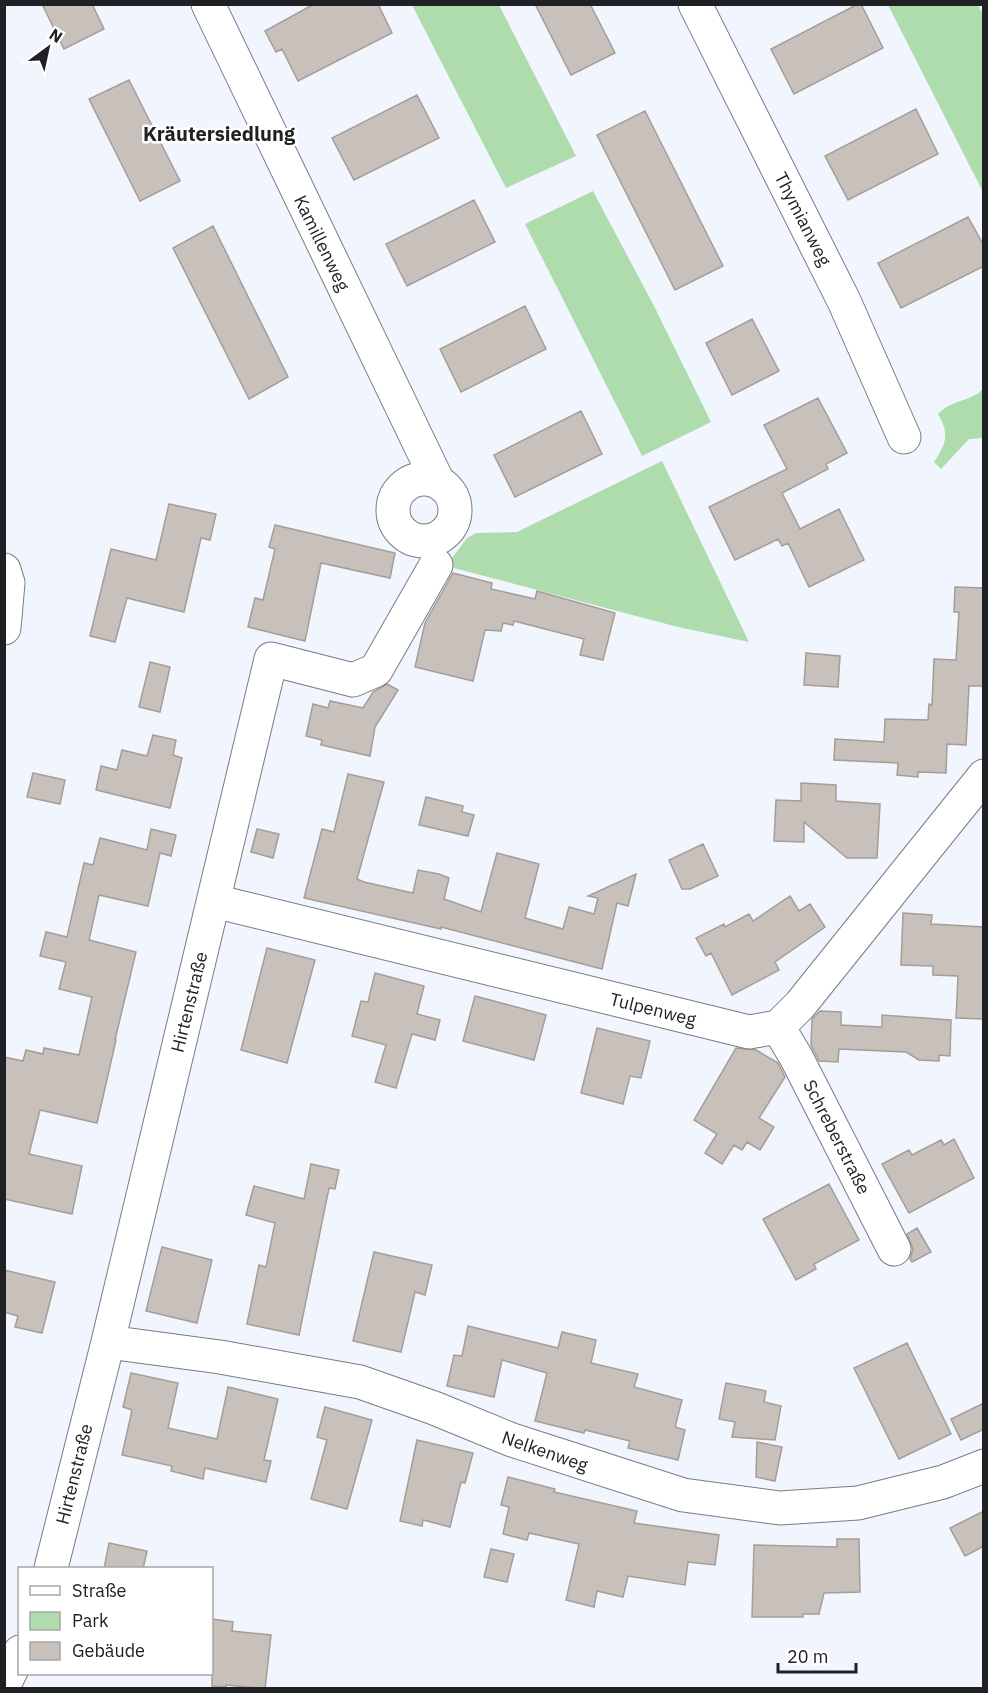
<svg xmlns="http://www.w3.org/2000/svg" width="988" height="1693" font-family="'IBM Plex Sans',sans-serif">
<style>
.green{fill:#aedcad}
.building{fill:#c8c0ba;stroke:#a59d97;stroke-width:1.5}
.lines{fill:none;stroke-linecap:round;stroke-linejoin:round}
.minor-casing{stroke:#797c84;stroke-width:35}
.minor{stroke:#fff;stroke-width:33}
.labels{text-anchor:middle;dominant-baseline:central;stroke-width:5;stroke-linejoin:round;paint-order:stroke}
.street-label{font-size:18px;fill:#202124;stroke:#fff}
.neighbourhood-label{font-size:20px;font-weight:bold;fill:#202124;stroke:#fff}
</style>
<rect width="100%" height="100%" fill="#f1f5fe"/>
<path class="green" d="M 412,5 L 499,5 L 576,156 L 506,188 Z
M 888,5 L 978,5 L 984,16 L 983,192 Z
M 593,191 L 655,308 L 711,422 L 642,456 L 525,224 Z
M 983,389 L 983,438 L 969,439 L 941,469 L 934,462 C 946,444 950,434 938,414 C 952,399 971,402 983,389 Z
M 662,461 L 749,642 L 678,627 L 446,566 L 467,538 L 476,533 L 517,532 Z"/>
<path class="building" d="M 42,4 L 92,4 L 104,29 L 64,49 Z
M 314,4 L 378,4 L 392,33 L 298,81 L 282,49 L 276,52 L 265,31 Z
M 535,4 L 590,4 L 615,53 L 571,75 Z
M 858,4 L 861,4 L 883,48 L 794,94 L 771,49 Z
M 129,80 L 180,181 L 140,201 L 89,99 Z
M 417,95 L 439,138 L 354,180 L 332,138 Z
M 916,109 L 938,154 L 848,200 L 825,156 Z
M 645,111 L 723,266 L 675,290 L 597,135 Z
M 474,200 L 495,242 L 407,286 L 386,244 Z
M 968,217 L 984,246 L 984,266 L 901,308 L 878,263 Z
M 213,226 L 288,377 L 249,399 L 173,248 Z
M 525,306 L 546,349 L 461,392 L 440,349 Z
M 752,319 L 779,371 L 732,395 L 706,343 Z
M 818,398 L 847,453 L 826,464 L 828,469 L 782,493 L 800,529 L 839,509 L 864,560 L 809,587 L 788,543 L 782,546 L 778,539 L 735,560 L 709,507 L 787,469 L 764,425 Z
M 581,411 L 602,454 L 515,497 L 494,455 Z
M 169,504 L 216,514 L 210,540 L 201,538 L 184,612 L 127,598 L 115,642 L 90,636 L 111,549 L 156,560 Z
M 275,525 L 395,553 L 390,578 L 321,563 L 305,641 L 248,627 L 255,598 L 263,600 L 275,549 L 269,547 Z
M 453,573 L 492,583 L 491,589 L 535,599 L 537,591 L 615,613 L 603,660 L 580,655 L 584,639 L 514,621 L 513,625 L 503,623 L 501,631 L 485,630 L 473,681 L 415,667 L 425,623 Z
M 955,587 L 984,588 L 984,686 L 969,686 L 966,745 L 947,744 L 946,773 L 918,772 L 918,777 L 897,775 L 898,763 L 834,760 L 835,739 L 884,742 L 885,719 L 928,720 L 929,704 L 932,705 L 934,659 L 956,660 L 959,612 L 954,612 Z
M 806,653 L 840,656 L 838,687 L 804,685 Z
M 150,662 L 170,667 L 160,712 L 139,707 Z
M 387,684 L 398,690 L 375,727 L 370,756 L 321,745 L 322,740 L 306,736 L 313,704 L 328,708 L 330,701 L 363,708 L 373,692 Z
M 153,735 L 176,740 L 173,755 L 182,758 L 170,808 L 96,790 L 101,766 L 117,770 L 122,750 L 147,756 Z
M 33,773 L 65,780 L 60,804 L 27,797 Z
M 348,774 L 384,782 L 357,879 L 364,882 L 413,893 L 418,870 L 439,874 L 449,878 L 444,899 L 481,912 L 497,853 L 539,864 L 525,918 L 563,929 L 569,907 L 594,914 L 598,898 L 588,896 L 636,874 L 628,906 L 617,903 L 602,969 L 441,927 L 441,929 L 304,898 L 322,829 L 334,832 Z
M 801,783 L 836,785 L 836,801 L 880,804 L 877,858 L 847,858 L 804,822 L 804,842 L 774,841 L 776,800 L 801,801 Z
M 426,797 L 463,806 L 462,812 L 474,815 L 468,836 L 419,825 Z
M 151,829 L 176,835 L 171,856 L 160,853 L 148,906 L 99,895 L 89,940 L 136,952 L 115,1040 L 116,1040 L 97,1123 L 40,1110 L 29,1154 L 82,1166 L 72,1214 L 4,1199 L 4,1057 L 23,1061 L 26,1050 L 43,1054 L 44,1048 L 79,1055 L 92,997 L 59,989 L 66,962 L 40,956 L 46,932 L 67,937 L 84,863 L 93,865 L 100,838 L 147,850 Z
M 257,829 L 279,834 L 273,858 L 251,852 Z
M 703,844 L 718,876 L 690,889 L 682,889 L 669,860 Z
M 790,896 L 799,911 L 810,904 L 825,927 L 775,962 L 779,970 L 732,995 L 711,953 L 706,956 L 696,938 L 724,924 L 725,927 L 749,914 L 753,921 Z
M 903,913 L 932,915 L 931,924 L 984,927 L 984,1019 L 956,1018 L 958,976 L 933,975 L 933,966 L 901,965 Z
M 267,948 L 315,960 L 287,1063 L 241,1050 Z
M 375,973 L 424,986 L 417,1014 L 440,1020 L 435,1040 L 412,1034 L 396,1088 L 375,1082 L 386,1045 L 352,1036 L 361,1001 L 368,1002 Z
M 475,996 L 546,1015 L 534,1060 L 463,1041 Z
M 820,1011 L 841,1012 L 841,1025 L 882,1027 L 882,1015 L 951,1020 L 950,1056 L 939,1055 L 939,1061 L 919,1060 L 906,1052 L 839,1049 L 838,1062 L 819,1061 L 811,1045 L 812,1019 Z
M 597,1028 L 650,1041 L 641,1078 L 630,1076 L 623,1104 L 581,1093 Z
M 736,1048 L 756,1050 L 778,1063 L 785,1077 L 759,1118 L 774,1127 L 760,1150 L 747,1142 L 742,1150 L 734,1145 L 722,1164 L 705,1153 L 717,1134 L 694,1120 Z
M 954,1139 L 974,1178 L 909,1213 L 882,1164 L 909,1150 L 912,1155 L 941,1140 L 944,1145 Z
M 311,1164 L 339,1170 L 335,1189 L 329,1188 L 299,1335 L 247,1324 L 259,1265 L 266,1267 L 275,1223 L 246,1215 L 254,1186 L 304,1199 Z
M 829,1184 L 859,1240 L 814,1264 L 816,1269 L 796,1280 L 763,1219 Z
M 917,1228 L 931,1252 L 912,1262 L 910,1259 L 913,1249 L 907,1234 Z
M 162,1247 L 212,1260 L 197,1323 L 146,1311 Z
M 374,1252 L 432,1265 L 425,1295 L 415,1292 L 401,1352 L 353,1341 Z
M 4,1270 L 55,1282 L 42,1333 L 15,1327 L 18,1316 L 4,1312 Z
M 468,1326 L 558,1348 L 562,1332 L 596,1340 L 591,1363 L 638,1374 L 634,1387 L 682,1400 L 675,1427 L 685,1430 L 678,1460 L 628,1448 L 630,1441 L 585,1430 L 584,1433 L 535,1421 L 547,1373 L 502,1360 L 494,1397 L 447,1386 L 454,1355 L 462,1356 Z
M 907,1343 L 951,1434 L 899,1459 L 854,1368 Z
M 131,1373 L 178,1383 L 168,1428 L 217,1439 L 228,1387 L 278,1399 L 264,1460 L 271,1461 L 266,1482 L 205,1468 L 203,1479 L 171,1471 L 172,1466 L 122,1455 L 132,1410 L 123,1407 Z
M 726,1383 L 766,1391 L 764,1402 L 781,1406 L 775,1440 L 732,1437 L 735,1422 L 719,1419 Z
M 984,1403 L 984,1429 L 961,1440 L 951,1419 Z
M 325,1407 L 372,1420 L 347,1509 L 311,1499 L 327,1440 L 317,1437 Z
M 417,1440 L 473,1453 L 465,1483 L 461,1482 L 450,1527 L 423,1520 L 422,1526 L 400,1521 Z
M 757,1442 L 782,1447 L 775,1481 L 756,1477 Z
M 508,1477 L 555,1489 L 554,1492 L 637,1511 L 634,1523 L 719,1535 L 715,1565 L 688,1562 L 685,1585 L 628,1576 L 623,1597 L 597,1591 L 594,1607 L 566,1600 L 579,1544 L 529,1533 L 527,1540 L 503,1534 L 509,1507 L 501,1505 Z
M 984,1511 L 984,1546 L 965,1556 L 950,1528 Z
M 837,1539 L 859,1539 L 860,1592 L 824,1593 L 819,1614 L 803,1614 L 803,1617 L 752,1617 L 754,1545 L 837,1547 Z
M 109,1543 L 147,1551 L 143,1569 L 104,1569 Z
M 491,1549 L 514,1554 L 507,1582 L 484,1577 Z
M 212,1619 L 233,1622 L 232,1631 L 271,1635 L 265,1689 L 226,1685 L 226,1687 L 212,1686 Z"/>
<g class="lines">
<g class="minor-casing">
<path id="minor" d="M 208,4 L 438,482
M 695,4 L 844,301 L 904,437
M393 510a31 31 0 1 1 62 0a31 31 0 1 1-62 0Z
M 4,570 L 8,583 L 4,628
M 214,901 L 749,1032 L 778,1027 L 800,1005 L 984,776
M 778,1027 L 796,1057 L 894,1249
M 108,1342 L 220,1357 L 360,1382 L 434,1408 L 512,1440 L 683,1495 L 780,1508 L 858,1503 L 943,1482 L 984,1466
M 51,1568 L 108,1342 L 271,659 L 353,680 L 376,670 L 436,565
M 4,1685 L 20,1652"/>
</g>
<use href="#minor" class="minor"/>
</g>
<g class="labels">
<g class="street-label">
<text transform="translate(803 219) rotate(63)">Thymianweg</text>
<text transform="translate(322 243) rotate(64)">Kamillenweg</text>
<text transform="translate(189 1002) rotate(-76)">Hirtenstraße</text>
<text transform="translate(653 1009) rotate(14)">Tulpenweg</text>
<text transform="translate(837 1137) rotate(63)">Schreberstraße</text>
<text transform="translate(545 1451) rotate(19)">Nelkenweg</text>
<text transform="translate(74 1474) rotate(-76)">Hirtenstraße</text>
</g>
<g class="neighbourhood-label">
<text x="219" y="133">Kräutersiedlung</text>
</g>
</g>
<rect width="988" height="1693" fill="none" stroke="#202124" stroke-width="12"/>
<rect x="18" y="1567" width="195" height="108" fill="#ffffff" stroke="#a6a6a7" stroke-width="1.5"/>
<rect x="30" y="1586" width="30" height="9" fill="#ffffff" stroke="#a6a6a7" stroke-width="1.5"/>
<text x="72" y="1597" font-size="18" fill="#202124">Straße</text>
<rect x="30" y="1612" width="30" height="18" fill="#aedcad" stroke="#a6a6a7" stroke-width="1.5"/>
<text x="72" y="1627" font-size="18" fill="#202124">Park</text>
<rect x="30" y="1642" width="30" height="18" fill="#c8c0ba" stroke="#a6a6a7" stroke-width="1.5"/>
<text x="72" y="1657" font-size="18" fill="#202124">Gebäude</text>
<g transform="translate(48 48) rotate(33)" stroke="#ffffff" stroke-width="4.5" paint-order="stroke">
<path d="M0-4.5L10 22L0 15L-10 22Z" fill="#202124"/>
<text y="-9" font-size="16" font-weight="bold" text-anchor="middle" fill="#202124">N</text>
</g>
<path d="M778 1663v9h78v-9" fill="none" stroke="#202124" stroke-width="3"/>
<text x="787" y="1663" font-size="18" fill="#202124" stroke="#ffffff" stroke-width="4.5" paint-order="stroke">20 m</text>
</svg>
